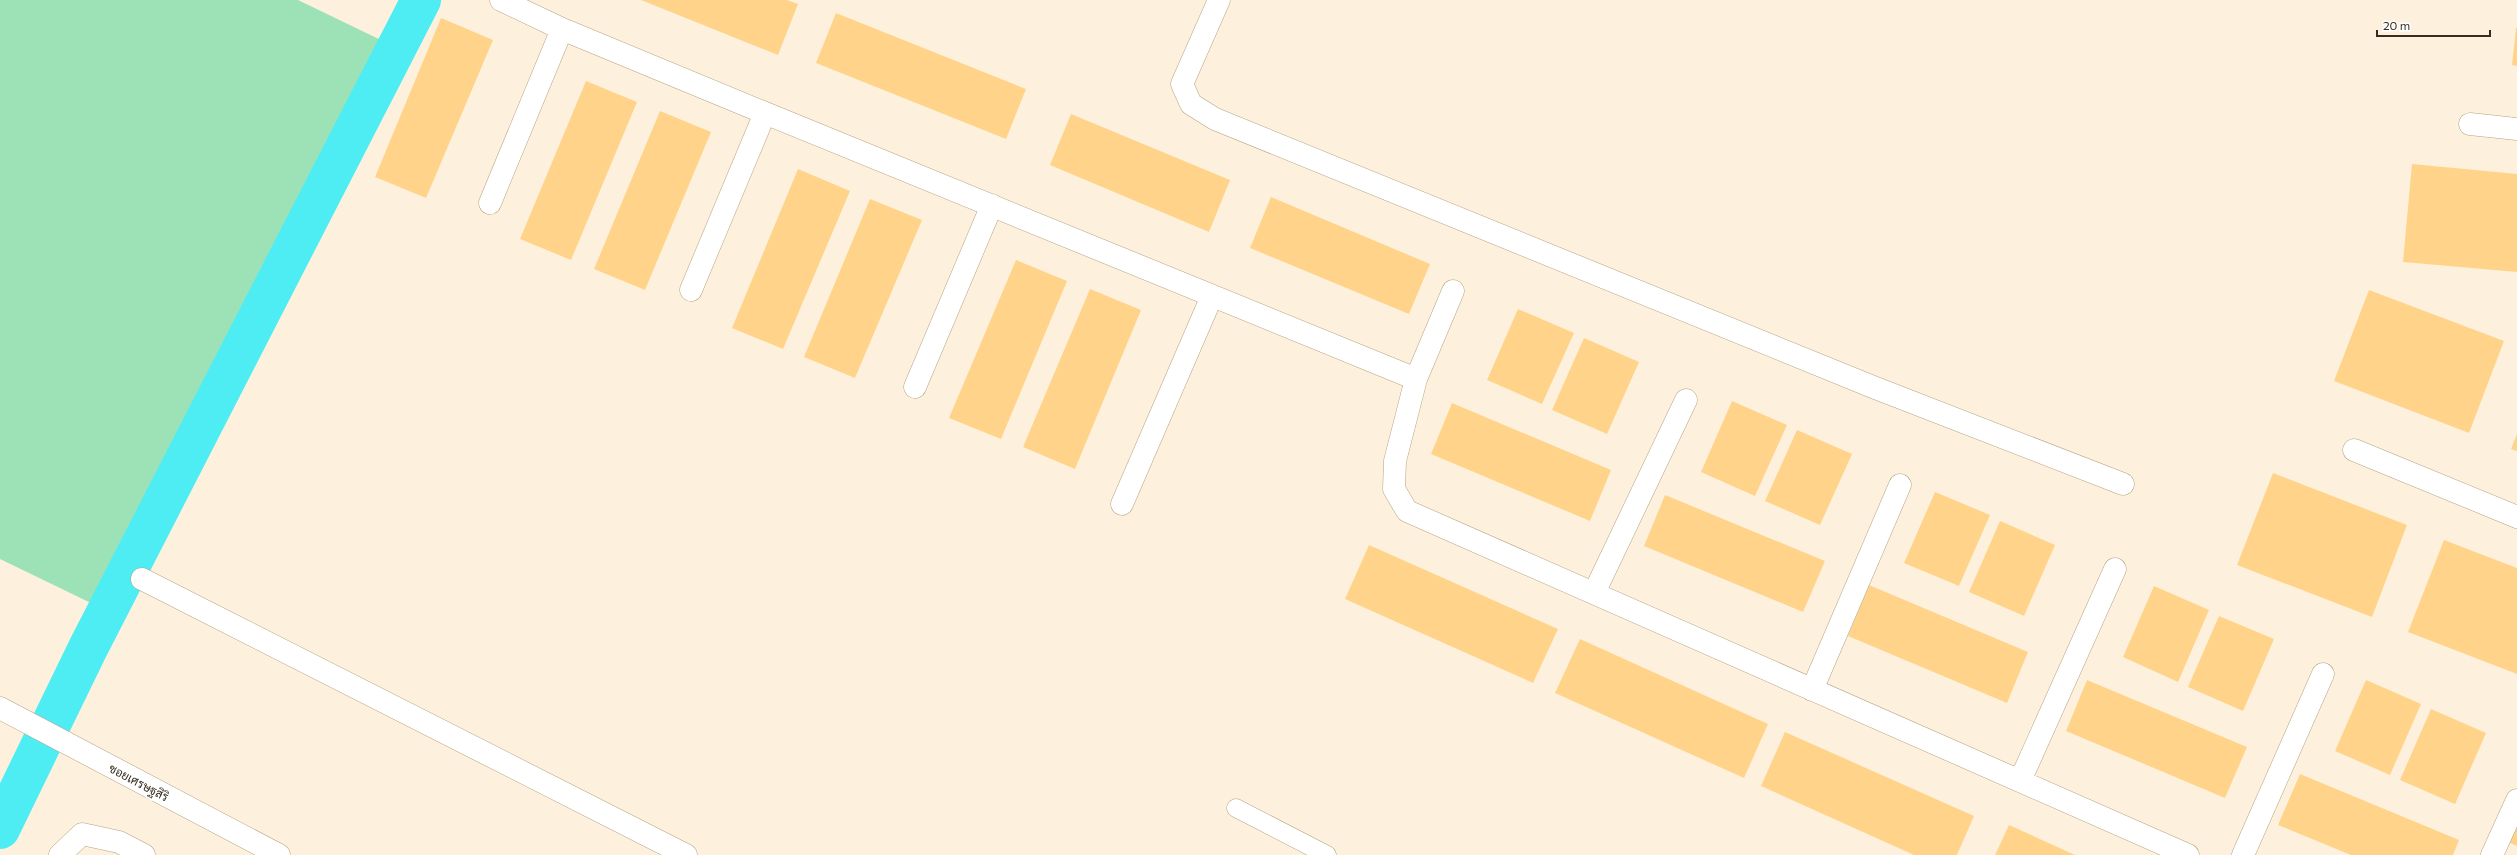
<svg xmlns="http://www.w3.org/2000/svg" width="2517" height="855" font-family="Commissioner,Sarabun,sans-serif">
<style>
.green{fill:#9de2b6}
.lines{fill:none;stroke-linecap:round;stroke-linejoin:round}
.canal{stroke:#4eedf4;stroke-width:40}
.building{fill:#ffd48a}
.service-casing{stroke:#b6a383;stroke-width:19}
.minor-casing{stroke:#b6a383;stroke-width:23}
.service{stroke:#fff;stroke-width:18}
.minor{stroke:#fff;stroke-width:22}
.labels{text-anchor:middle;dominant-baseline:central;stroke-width:4;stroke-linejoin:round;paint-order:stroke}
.street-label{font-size:12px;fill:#352d20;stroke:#fff}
</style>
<rect width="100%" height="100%" fill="#fdf1dd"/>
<path class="green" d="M 0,0 L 298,0 L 385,42 L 95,605 L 0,559 Z"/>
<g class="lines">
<path class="canal" d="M 0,829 L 88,648 L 421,0"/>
</g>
<path class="building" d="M 641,0 L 787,0 L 798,4 L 778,55 Z
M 836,13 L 1026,89 L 1006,139 L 816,63 Z
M 441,18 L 493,40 L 426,198 L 375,177 Z
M 2516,28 L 2517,28 L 2517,66 L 2512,65 Z
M 586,81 L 637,102 L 571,260 L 520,239 Z
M 660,111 L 711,132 L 645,290 L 594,269 Z
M 1071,114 L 1230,180 L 1209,232 L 1050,165 Z
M 2412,164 L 2517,174 L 2517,272 L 2403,262 Z
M 798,169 L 850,191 L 783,349 L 732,328 Z
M 1271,197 L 1430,264 L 1409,314 L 1250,248 Z
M 870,199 L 922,220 L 855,378 L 804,357 Z
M 1016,260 L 1067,281 L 1001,439 L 949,418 Z
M 1090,289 L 1141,310 L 1075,469 L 1023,447 Z
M 2369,290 L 2504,341 L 2469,433 L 2334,381 Z
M 1518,309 L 1574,333 L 1542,404 L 1487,380 Z
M 1584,338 L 1639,362 L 1607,434 L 1552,410 Z
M 1732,401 L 1787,425 L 1755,496 L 1701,472 Z
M 1452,403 L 1611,470 L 1590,521 L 1431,454 Z
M 1797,430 L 1852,454 L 1820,525 L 1765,501 Z
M 2517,434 L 2517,451 L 2511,449 Z
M 2273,473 L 2407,525 L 2372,617 L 2237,565 Z
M 1935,492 L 1990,515 L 1959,586 L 1904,563 Z
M 1665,495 L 1825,561 L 1803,612 L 1644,546 Z
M 2000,521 L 2055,545 L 2024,616 L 1969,592 Z
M 2444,540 L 2517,568 L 2517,674 L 2408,632 Z
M 1369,545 L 1558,629 L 1533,683 L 1345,599 Z
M 1869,585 L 2028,652 L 2007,703 L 1848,636 Z
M 2154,586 L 2209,610 L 2178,682 L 2123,657 Z
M 2219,616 L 2274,639 L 2243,711 L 2188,687 Z
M 1580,639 L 1768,724 L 1744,778 L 1555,693 Z
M 2087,680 L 2247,747 L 2225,798 L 2066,731 Z
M 2366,680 L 2421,704 L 2390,775 L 2335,751 Z
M 2431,709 L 2486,733 L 2455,804 L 2400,780 Z
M 1785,732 L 1974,816 L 1957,855 L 1914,855 L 1761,786 Z
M 2300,774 L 2459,840 L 2453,855 L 2351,855 L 2278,825 Z
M 2517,821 L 2517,846 L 2508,842 Z
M 2009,825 L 2075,855 L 1995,855 Z"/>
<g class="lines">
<g class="service-casing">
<path id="service" d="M 1236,808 L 1327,855"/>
</g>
<g class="minor-casing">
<path id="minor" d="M 501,0 L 562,29 L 765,113 L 1416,379
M 1219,0 L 1182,84 L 1191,104 L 1215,119 L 1873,387 L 2123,484
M 2470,124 L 2517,129
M 490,203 L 562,29
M 691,290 L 765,113
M 1453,291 L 1416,379 L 1395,461 L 1394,489 L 1407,511 L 2188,855
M 915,387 L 992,205
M 2354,450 L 2517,517
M 1122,504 L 1212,296
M 142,579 L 686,855
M 1594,593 L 1686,400
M 1812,690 L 1900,485
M 0,708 L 279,855
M 2020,781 L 2115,569
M 60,855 L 82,834 L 119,842 L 144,855
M 2243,855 L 2323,674
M 2492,855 L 2517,800"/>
</g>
<use href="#service" class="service"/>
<use href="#minor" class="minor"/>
</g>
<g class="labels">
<g class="street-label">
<text transform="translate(139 782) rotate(28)">ซอยเศรษฐสิริ</text>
</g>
</g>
<path d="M2377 30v6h113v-6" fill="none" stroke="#352d20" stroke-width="2"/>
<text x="2383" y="30" font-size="12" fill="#352d20" stroke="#ffffff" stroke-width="3" paint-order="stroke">20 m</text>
</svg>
